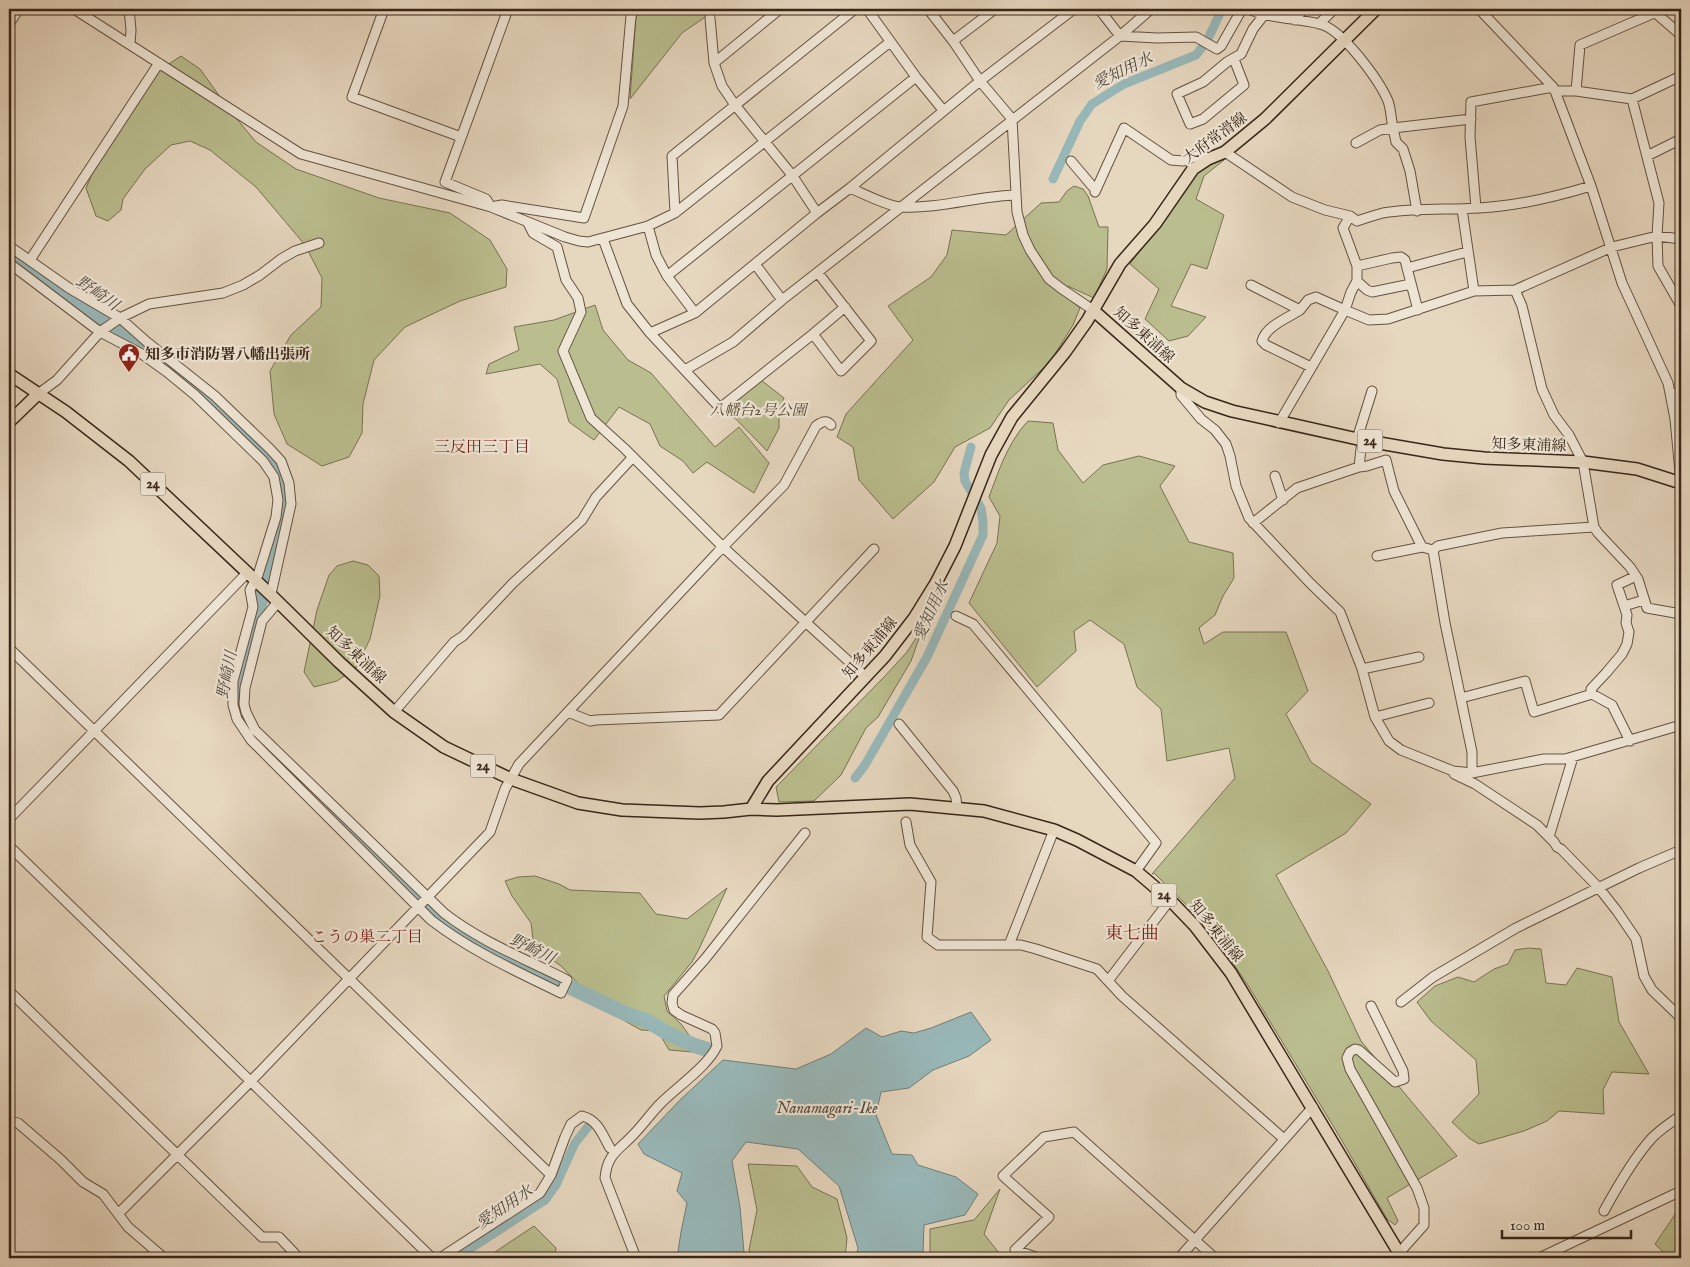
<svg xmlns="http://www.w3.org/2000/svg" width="1690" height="1267" font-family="'IM FELL English','Noto Serif JP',serif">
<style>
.green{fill:#babd8e;stroke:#797252}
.water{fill:#98b8b9;stroke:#727e78}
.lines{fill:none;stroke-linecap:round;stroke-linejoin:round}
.canal{stroke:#98b8b9;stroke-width:9}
.river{stroke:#98b8b9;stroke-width:15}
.minor-casing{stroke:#645241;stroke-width:11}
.major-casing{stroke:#382617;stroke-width:14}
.minor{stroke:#efe5d5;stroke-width:9}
.major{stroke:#e6d7bf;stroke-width:11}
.labels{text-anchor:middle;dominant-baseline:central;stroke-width:4.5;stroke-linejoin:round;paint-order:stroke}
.shield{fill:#efe5d5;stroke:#6f5f50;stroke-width:1}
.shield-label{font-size:14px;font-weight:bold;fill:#382617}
.street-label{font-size:15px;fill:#382617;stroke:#efe5d5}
.poi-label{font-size:15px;font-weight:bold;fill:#382617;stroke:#efe5d5;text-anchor:start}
.park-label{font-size:15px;font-style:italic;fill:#584c35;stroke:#efe5d5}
.water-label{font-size:16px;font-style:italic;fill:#504a40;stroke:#efe5d5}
.neighbourhood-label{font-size:16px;fill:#7a1f14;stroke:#efe5d5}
.quarter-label{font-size:18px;fill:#7a1f14;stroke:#efe5d5}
</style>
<rect width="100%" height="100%" fill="#e6d7bf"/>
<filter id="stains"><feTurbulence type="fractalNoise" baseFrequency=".004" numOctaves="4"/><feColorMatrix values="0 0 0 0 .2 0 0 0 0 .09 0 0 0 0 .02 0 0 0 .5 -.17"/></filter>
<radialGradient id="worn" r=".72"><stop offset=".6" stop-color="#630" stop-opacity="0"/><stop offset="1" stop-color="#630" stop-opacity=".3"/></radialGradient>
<path class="green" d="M 641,9 L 717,9 L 682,33 L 630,99 L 636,16 Z
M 181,56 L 200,69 L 231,112 L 256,142 L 296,169 L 379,198 L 450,213 L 490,240 L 507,269 L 506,287 L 460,301 L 405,327 L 374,360 L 363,404 L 362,433 L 349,457 L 322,466 L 287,444 L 274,414 L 270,371 L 291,335 L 321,307 L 322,278 L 305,245 L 256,187 L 210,150 L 190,141 L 171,145 L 145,169 L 123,199 L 121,210 L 108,221 L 96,216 L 86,188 L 102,151 L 157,72 Z
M 1224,156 L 1224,160 L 1204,176 L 1196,199 L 1224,215 L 1207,269 L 1191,264 L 1171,306 L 1206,317 L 1188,336 L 1169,341 L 1145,319 L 1159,289 L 1130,264 L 1159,226 L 1195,171 Z
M 1074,186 L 1083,189 L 1088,196 L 1099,227 L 1108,227 L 1107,269 L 1094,298 L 1068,286 L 1064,295 L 1080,308 L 1073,325 L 1050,362 L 1009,400 L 990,428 L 955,447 L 934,482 L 893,519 L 859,480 L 853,447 L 837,437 L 846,414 L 913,340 L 888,306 L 931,277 L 947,255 L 952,230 L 1006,235 L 1041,203 L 1059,202 L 1067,191 Z
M 595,305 L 603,330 L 628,360 L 651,373 L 715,447 L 739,427 L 769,463 L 754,493 L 707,462 L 693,473 L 683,461 L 660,446 L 650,424 L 619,407 L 594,440 L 569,422 L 557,379 L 540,364 L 486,374 L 489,364 L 519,350 L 514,327 L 554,320 Z
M 761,380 L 784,398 L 779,414 L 779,428 L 767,451 L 726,409 Z
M 1028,421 L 1053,423 L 1058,450 L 1083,483 L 1103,465 L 1139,456 L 1175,466 L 1160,486 L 1189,542 L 1233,553 L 1234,578 L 1223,596 L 1215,615 L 1199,628 L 1204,644 L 1223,632 L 1286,632 L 1308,691 L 1286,714 L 1311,762 L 1371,804 L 1346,833 L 1276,875 L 1328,971 L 1361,1041 L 1457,1156 L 1387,1198 L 1398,1221 L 1395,1225 L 1387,1219 L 1341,1139 L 1249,987 L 1208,926 L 1154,873 L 1152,874 L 1235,778 L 1229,748 L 1167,761 L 1161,709 L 1137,687 L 1124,644 L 1090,620 L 1074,631 L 1076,651 L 1037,687 L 969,603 L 997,543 L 1000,516 L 989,497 C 999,470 1008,442 1028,421 Z
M 353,561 L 368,565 L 379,576 L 380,596 L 370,639 L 356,668 L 337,681 L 314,687 L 304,672 L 317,610 L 329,575 L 337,566 Z
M 923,627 L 911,661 L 878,717 L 866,728 L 841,775 L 814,801 L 779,802 L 776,787 L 885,676 L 907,652 Z
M 535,876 L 559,884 L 570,890 L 640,893 L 656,914 L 687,919 L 727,888 L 699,949 L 692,962 L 664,996 L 667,1011 L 681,1024 L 689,1035 L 693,1052 L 669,1050 L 658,1031 L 641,1030 L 602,1008 L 561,966 L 534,947 L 531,923 L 512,896 L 505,881 L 518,877 Z
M 1528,948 L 1541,949 L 1546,983 L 1566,985 L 1577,968 L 1612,977 L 1619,1022 L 1649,1074 L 1612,1072 L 1603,1090 L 1604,1114 L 1559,1111 L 1547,1121 L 1524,1131 L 1479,1144 L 1469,1138 L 1452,1122 L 1479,1094 L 1476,1060 L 1431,1021 L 1417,1002 L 1435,986 L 1458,977 L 1474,982 L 1494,969 L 1508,964 L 1515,950 Z
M 748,1164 L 797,1166 L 812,1187 L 837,1199 L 847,1238 L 845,1258 L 754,1258 L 749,1250 L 757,1210 Z
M 1000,1189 L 984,1234 L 1003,1258 L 935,1258 L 930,1252 L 930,1229 L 974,1220 Z
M 1681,1209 L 1681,1258 L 1669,1258 L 1655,1244 L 1678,1210 Z
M 534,1226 L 556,1248 L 554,1258 L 486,1258 Z"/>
<path class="water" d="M 971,1012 L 991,1040 L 969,1056 L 933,1070 L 909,1088 L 881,1092 L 876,1115 L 892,1154 L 912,1155 L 918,1165 L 956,1177 L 978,1194 L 965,1215 L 924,1225 L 923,1253 L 927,1258 L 856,1258 L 858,1248 L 839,1186 L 798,1149 L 746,1142 L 732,1161 L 740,1207 L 744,1252 L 740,1258 L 677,1258 L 681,1232 L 687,1203 L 677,1191 L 682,1173 L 644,1154 L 638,1144 L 681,1099 L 723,1060 L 796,1069 L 831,1054 L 866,1028 L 882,1037 L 901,1031 L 914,1033 L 931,1028 Z"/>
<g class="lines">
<path class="canal" d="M 1053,179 L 1080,121 L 1092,104 L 1124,84 L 1196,55 L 1207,41 L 1222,9
M 855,778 L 865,765 L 927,657 L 983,535 L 983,522 L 981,508 L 965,481 L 964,473 L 971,447
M 456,1258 L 545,1200 L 556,1185 L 575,1143 L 591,1123"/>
<path class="river" d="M 9,253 L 182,376 L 210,400 L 270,458 C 281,474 286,492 284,512 C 272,558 259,604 248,650 C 244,666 237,686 238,703 C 239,717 245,726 254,737 L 439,917 L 467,937 L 509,958 L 624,1013 L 647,1021 L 671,1035 L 696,1046 L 706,1049"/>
<g class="minor-casing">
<path id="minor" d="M 74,9 L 301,154 L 491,207 L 565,237 L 579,241 L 588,242 L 648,226 L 675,213 L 890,42
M 129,9 L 131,30 L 130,44
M 384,9 L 352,97 L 461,137
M 780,9 L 714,63 L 722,86 L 735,105 L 792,175 L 817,213
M 867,9 L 916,77 L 943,110
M 928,9 L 953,41 L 980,81 L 1012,119 L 1017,212 L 1023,235 L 1030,250 L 1049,279 L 1062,289 L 1093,310
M 1099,9 L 1120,36 L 1157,38 L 1196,37 L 1217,49 L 1221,46 L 1242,9
M 1248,9 C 1271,19 1296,18 1320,24 C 1342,29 1379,80 1388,101 C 1391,109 1391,119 1393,128 L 1380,130 L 1356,143
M 1479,9 L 1553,87 L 1555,91 L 1591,186 L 1622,283 L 1668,383 L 1675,419 L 1681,483
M 1651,9 L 1681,35
M 710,18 L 714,63
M 1295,20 L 1303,9
M 9,24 L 19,9
M 1319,24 L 1334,9
M 953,41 L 995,9
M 1234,59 L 1244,85 L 1203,119 L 1190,124 L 1177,94 L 1203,82 L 1227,62 L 1241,54 L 1253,29 L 1264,15
M 1555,91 L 1576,91 L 1632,99 L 1681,76
M 1576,91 L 1580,45 L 1654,13
M 1632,99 L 1659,203 L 1657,236 L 1658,266 L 1681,306
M 1225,152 L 1292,197 L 1325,210 L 1350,216 L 1357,221 C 1366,218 1375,215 1383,213 C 1414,208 1447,210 1479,208 C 1516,206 1555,197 1591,186
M 1647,156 L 1681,139
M 1071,161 L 1093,187 L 1096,189
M 850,188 C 862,193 889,207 901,207 C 939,209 978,196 1016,195
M 1095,192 L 1124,128 L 1171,160 L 1183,161 L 1202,154 L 1208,159
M 491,207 L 502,205 L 584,218 L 623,106 L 631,16 L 635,9
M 491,207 L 486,199 L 445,182 L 508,9
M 1476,208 L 1470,137 L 1471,102 L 1553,87
M 1462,209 L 1474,291
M 1417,211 L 1410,171 L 1403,149 L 1396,142 L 1393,128 L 1471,119
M 675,213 L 672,156 L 855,9
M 1350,216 L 1343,228 L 1357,266 L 1392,258 L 1401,257 L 1405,260 L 1407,268 L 1467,252
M 528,223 L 533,233 L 557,247 L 566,280 L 578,298 L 581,312 L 563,351 L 591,418 L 625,449 L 724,548 L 866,677
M 648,226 L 656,255 L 667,276
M 603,239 L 627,304 L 650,333 L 720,408 L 813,334 L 841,371 L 871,341 L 818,273
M 9,246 L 69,288 L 120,318 L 147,342 L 215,396 L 270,449 L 281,461 L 289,483 L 291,504 L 271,594
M 30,260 L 159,63
M 9,263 L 100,332 L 142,354 L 167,372 L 195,395 L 263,461 L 274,477 L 278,500 L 276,517 L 258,575 L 250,590 L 253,607 L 233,681 L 233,705 L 237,719 L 251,740 L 431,920 C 471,951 516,971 561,993 L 567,980 C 526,959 481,942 444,913 L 255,730 L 246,712 L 244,704 L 245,688 L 262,621 L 278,602
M 755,264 L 782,300
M 1407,268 L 1418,310
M 1357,281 L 1367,290 L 1372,292 L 1411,284
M 1251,285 L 1300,310 C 1288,318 1266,326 1262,341 L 1266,345 L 1311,367
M 1515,290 L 1522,306 L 1542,389 L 1554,415 L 1569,435 L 1583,462 L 1594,527 L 1598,533 L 1630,567 L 1638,579 L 1647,608 L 1681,614
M 1300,310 L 1308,300 L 1316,297 L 1345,310 L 1351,292 L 1357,281 L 1357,266
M 695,313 L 667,276 L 916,77
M 650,333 L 695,313 L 817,213 L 850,188 L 980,81 L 1074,9
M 813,334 L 845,307
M 685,370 L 733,342 L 782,300 L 1120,36 L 1151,9
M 1181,388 L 1181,395 L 1201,419 L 1215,430 L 1226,444 L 1230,456 L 1236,486 L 1249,518 L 1310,583 L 1340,612 L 1362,669 L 1375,717 L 1389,741 L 1401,750 L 1453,771 L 1472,773 L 1544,759 L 1565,759 L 1681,725
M 38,394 L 57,380 L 100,332 L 120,318 L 149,304 L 223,293 L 243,285 L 260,275 L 281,259 L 295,251 L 319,243
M 1671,395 L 1681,391
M 1279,423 L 1345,310 L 1369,320 L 1388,319 L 1474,291 L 1515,290 L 1612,247 L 1657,236 L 1681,239
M 1357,439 L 1372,391
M 1359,467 L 1362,440
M 1275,476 L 1283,500
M 1253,523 L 1297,488 L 1359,467 L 1367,466 L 1386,460 L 1394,491 L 1422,547 L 1433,550
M 1433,550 L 1445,623 L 1472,752 L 1472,773
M 1433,550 L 1438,546 L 1502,533 L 1594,527
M 1377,556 L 1422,547
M 1624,606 L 1644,600
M 956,616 L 973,624 L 1156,843 L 1136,871
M 9,648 L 551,1175
M 1362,669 L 1419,657
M 1461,698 L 1525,681 L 1534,712 L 1592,694
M 394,712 L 454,642 L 463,636 L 513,583 L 582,520 L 596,497 L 632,458
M 568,712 L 590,721 L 596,720 L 719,715 L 874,549
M 1375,717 L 1429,703
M 899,724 L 953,791 L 956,798 L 957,808
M 1630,741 L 1612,705 L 1592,694 L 1591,689 L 1606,673 L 1622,654 L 1627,644 L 1629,632 L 1626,623 L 1627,615 L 1617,585 L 1636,576
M 1454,774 L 1475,784 L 1537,825 L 1554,842 L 1557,847 L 1561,849 L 1599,888 L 1617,911 L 1636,939 L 1644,976 L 1652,990 L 1681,1018
M 9,819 L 247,573
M 906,822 L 910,845 L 931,882 L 927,937 L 938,945 L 1021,945 L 1036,949 L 1097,969 L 1122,996 L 1284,1139
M 1549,837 L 1573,757
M 9,846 L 432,1258
M 1009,945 L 1054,830
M 1108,981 L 1170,900
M 9,991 L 262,1237 L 279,1237 L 299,1258
M 1401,1002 L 1433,977 L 1516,928 L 1639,868 L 1681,850
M 1371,1006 L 1403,1071 L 1404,1079 L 1395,1082 L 1359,1050 L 1355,1049 L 1350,1052 L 1347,1058 L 1350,1069 L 1417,1188 L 1424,1208 L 1424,1225 L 1399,1253
M 9,1121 L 18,1123 L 61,1160 L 83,1182 L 103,1194 L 128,1227 L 164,1258
M 1604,1211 C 1616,1189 1634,1158 1651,1139 C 1660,1129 1671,1123 1681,1115
M 119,1213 L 251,1081 L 490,832 L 505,789 L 519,764 L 717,553 L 784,485 L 816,426 C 821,422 826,419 831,425
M 440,1258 L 540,1193 L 551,1175 L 565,1137 L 571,1124 L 582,1116 C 598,1120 602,1134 610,1148
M 636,1258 L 605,1178 C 607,1154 619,1150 633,1135 C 643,1125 651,1113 661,1103 C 677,1087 708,1066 717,1046 L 715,1033 L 712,1029 L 681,1015 L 674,1010 L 672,1003 L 673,995 L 705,959 L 805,833
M 1039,1258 L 1015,1250 L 1049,1217 L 1003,1176 L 1044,1137 L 1074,1132 L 1215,1258
M 1179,1258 L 1313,1107
M 1539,1258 L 1681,1191"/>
</g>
<g class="major-casing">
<path id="major" d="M 1093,310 L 1181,388 L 1205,402 L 1232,411 L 1362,440 L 1443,454 L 1484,458 L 1583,462 L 1637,469 L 1681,483
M 9,374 L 66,412 L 129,461 L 270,594 L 339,662 L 394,712 L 444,747 L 511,779 L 578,803 L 622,810 L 700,813 L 724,812 L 751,809 L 777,810 L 910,804 L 984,811 L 1054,830 L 1077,840 L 1136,871 L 1170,900 L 1195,926 L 1231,973 L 1402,1258
M 9,422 L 38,394
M 751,809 L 768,781 L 885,656 L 915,617 L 936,583 L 955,546 L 991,455 L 1012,417 L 1065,352 L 1087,321 L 1120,264 L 1155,224 L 1193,169 L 1208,159 L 1225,152 L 1265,119 L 1376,9"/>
</g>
<use href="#minor" class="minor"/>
<use href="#major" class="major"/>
</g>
<defs>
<g id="civic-pin" transform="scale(1.125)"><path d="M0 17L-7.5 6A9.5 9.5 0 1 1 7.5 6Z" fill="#8f2418" stroke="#efe5d5"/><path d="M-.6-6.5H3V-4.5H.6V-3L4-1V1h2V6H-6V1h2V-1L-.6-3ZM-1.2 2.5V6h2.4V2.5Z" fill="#fff"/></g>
</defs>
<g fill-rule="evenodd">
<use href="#civic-pin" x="129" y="354"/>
</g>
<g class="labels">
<g class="shield">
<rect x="1357.5" y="429.5" width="25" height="23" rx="4"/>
<rect x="140.5" y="472.5" width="25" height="23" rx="4"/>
<rect x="470.5" y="754.5" width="25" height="23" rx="4"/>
<rect x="1151.5" y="883.5" width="25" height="23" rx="4"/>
</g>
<g class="shield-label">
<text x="1370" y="441">24</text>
<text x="153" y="484">24</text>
<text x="483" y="766">24</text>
<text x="1164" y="895">24</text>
</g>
<g class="street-label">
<text transform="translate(1215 138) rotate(-36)">大府常滑線</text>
<text transform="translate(1144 335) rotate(42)">知多東浦線</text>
<text transform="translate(1529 445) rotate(2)">知多東浦線</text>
<text transform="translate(870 648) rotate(-50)">知多東浦線</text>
<text transform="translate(356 655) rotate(43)">知多東浦線</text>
<text transform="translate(1216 931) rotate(51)">知多東浦線</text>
</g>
<g class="poi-label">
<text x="145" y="354">知多市消防署八幡出張所</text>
</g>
<g class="park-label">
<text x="758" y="410">八幡台2号公園</text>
</g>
<g class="water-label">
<text transform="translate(1123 72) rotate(-26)">愛知用水</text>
<text transform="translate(97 294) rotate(35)">野崎川</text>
<text transform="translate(932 611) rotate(-66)">愛知用水</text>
<text transform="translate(228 675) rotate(-79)">野崎川</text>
<text transform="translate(532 950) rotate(26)">野崎川</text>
<text x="827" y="1109">Nanamagari-Ike</text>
<text transform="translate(505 1208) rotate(-34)">愛知用水</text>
</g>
<g class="neighbourhood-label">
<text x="482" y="448">三反田三丁目</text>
<text x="367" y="938">こうの巣二丁目</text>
</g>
<g class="quarter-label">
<text x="1132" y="934">東七曲</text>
</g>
</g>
<rect width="1690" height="1267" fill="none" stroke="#e6d7bf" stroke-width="30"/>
<rect x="10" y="10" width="1670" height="1247" fill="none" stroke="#382617" stroke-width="2.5"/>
<rect x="15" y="15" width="1660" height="1237" fill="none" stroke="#382617"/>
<path d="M1502 1230v8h129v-8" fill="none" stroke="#382617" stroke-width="2.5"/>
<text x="1510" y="1230" font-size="15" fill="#382617" stroke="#efe5d5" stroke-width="4" paint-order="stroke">100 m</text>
<rect width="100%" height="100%" filter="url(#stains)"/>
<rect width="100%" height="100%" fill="url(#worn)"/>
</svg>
